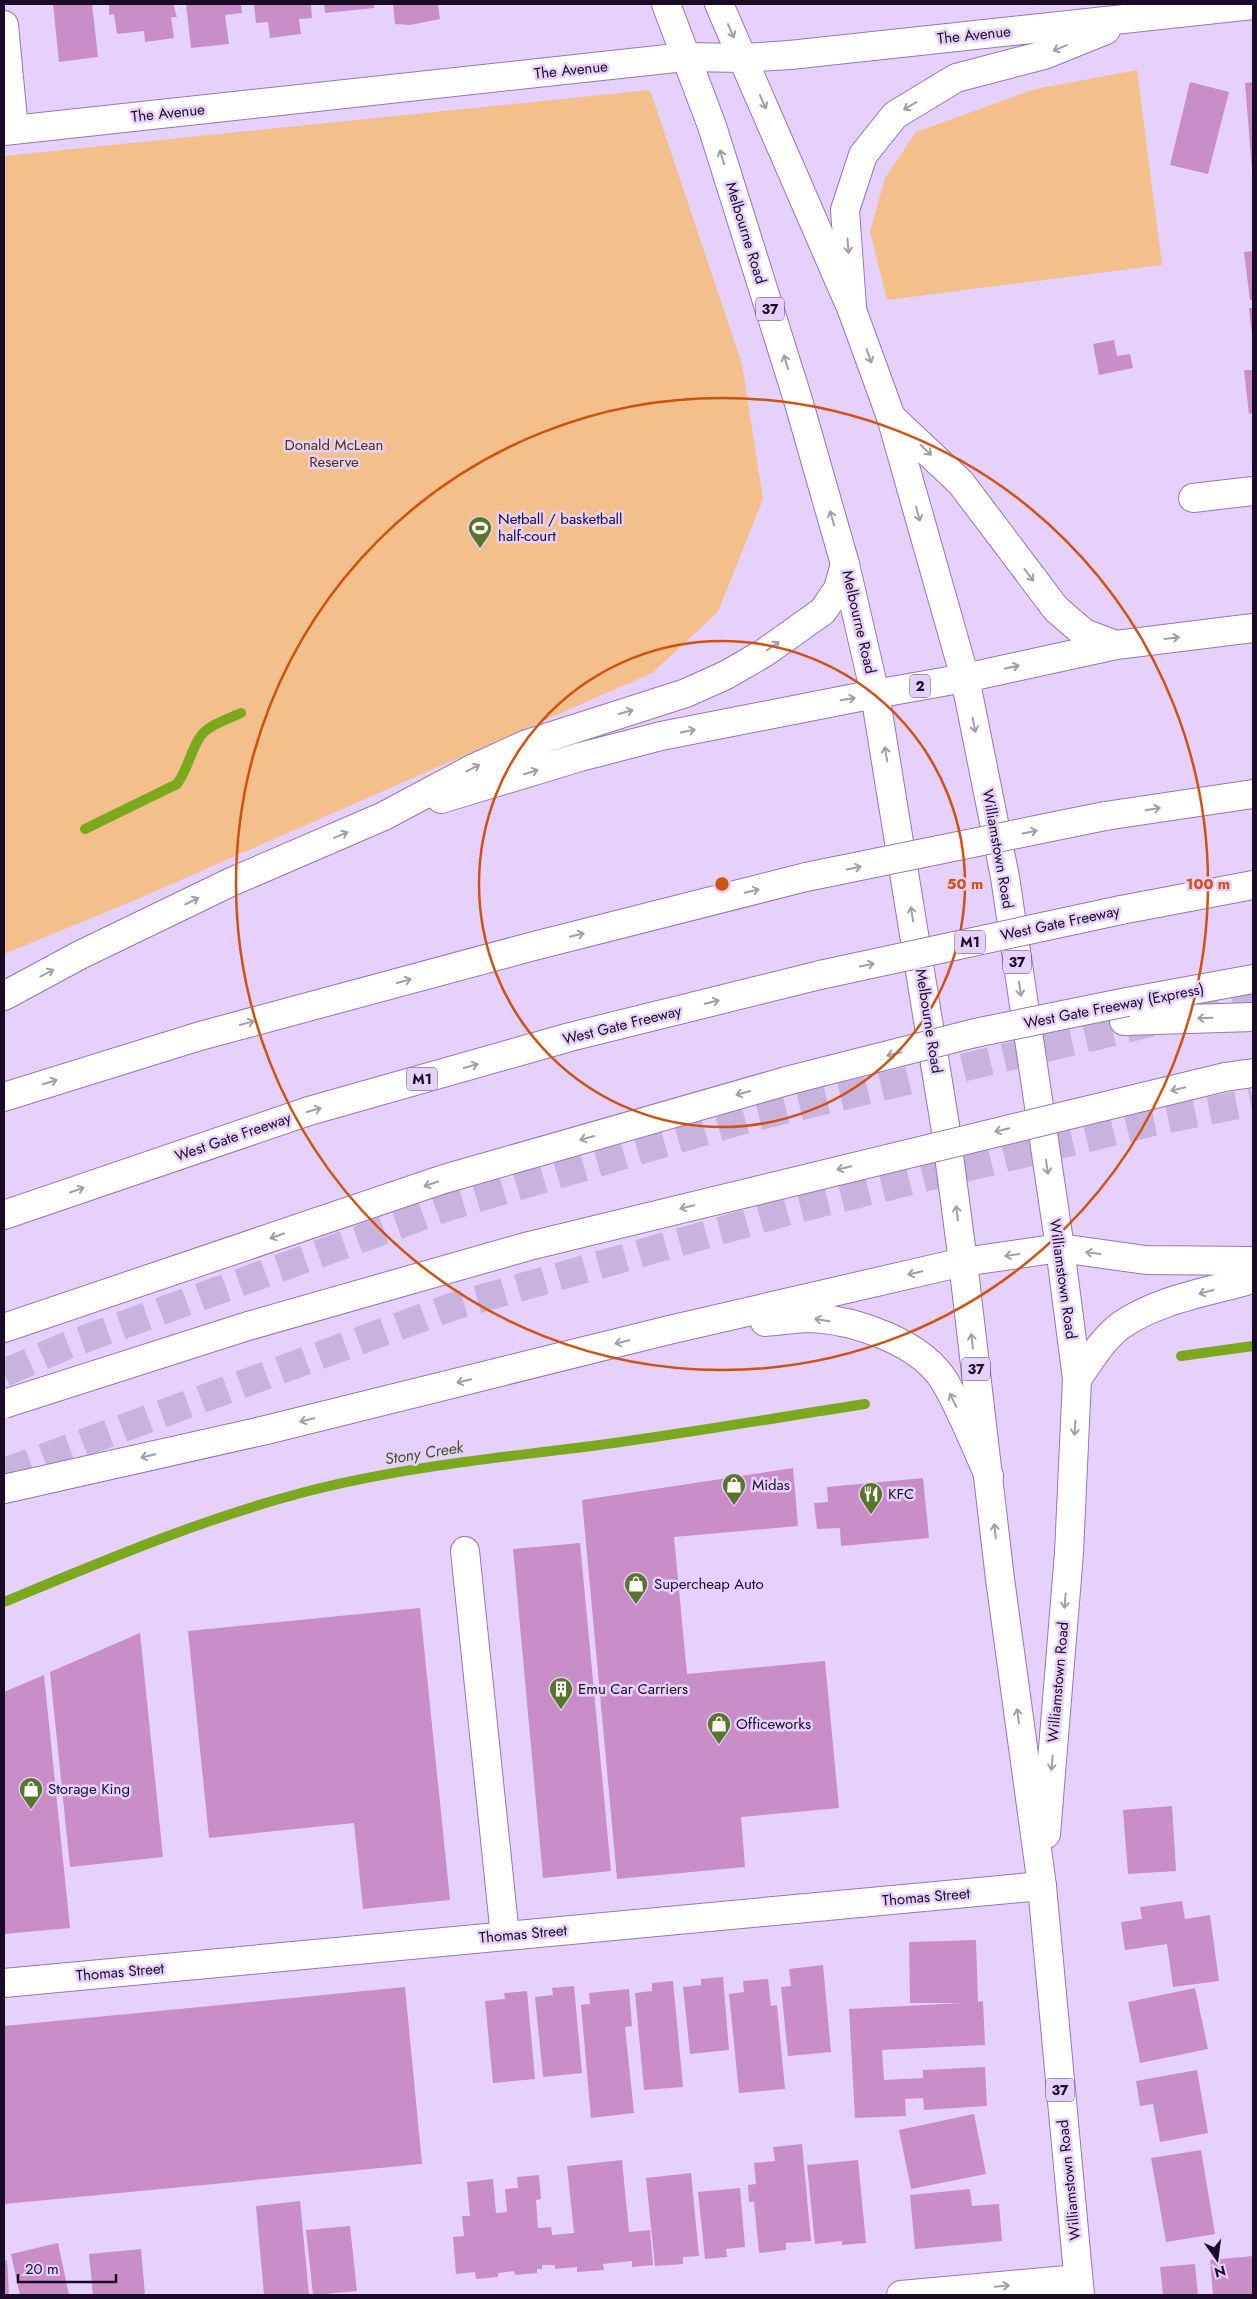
<svg xmlns="http://www.w3.org/2000/svg" width="1257" height="2299" font-family="Jost,sans-serif">
<style>
.green{fill:#f3bf8a}
.lines{fill:none;stroke-linecap:round;stroke-linejoin:round}
.stream{stroke:#7ca81d;stroke-width:10}
.building{fill:#c98ec8}
.highway-tunnel{stroke:#c7b3dd;stroke-width:28;stroke-dasharray:28 14;stroke-linecap:butt}
.minor-casing{stroke:#9775b8;stroke-width:30}
.major-casing{stroke:#9775b8;stroke-width:30}
.highway-casing{stroke:#9775b8;stroke-width:30}
.minor{stroke:#fff;stroke-width:28}
.major{stroke:#fff;stroke-width:28}
.highway{stroke:#fff;stroke-width:28}
.highway-bridge-casing{stroke:#9775b8;stroke-width:30;stroke-linecap:butt}
.highway-bridge{stroke:#fff;stroke-width:28}
.oneway{stroke:#a39da8}
.ring{fill:none;stroke:#d3510e;stroke-width:2.5}
.labels{text-anchor:middle;dominant-baseline:central;stroke-width:5;stroke-linejoin:round;paint-order:stroke}
.shield{fill:#e6d1fd;stroke:#564666;stroke-width:1}
.shield-label{font-size:14px;font-weight:bold;fill:#190b25}
.street-label{font-size:15px;fill:#190b25;stroke:#e6d1fd}
.park-label{font-size:15px;fill:#563201;stroke:#e6d1fd}
.poi-label{font-size:15px;fill:#190b25;stroke:#e6d1fd;text-anchor:start}
.water-label{font-size:16px;font-style:italic;fill:#435624;stroke:#e6d1fd}
.centre{fill:#d3510e;stroke:#e6d1fd;stroke-width:2.5}
.ring-label{font-size:15px;text-anchor:middle;font-weight:bold;fill:#d3510e;stroke:#e6d1fd;stroke-width:5;stroke-linejoin:round;paint-order:stroke}
</style>
<rect width="100%" height="100%" fill="#e6d1fd"/>
<path class="green" d="M 1137,70 L 1162,265 L 887,300 L 870,232 L 885,178 L 916,132 L 1035,89 Z
M 650,90 L 742,364 L 763,499 L 718,612 L 652,673 L 133,901 L 4,954 L 4,156 Z"/>
<g class="lines">
<path class="stream" d="M 85,829 L 177,784 C 188,769 190,752 200,737 C 208,725 228,719 241,713
M 1181,1356 L 1253,1346
M 4,1602 C 101,1562 199,1520 301,1493 C 396,1468 494,1458 592,1446 C 683,1434 774,1418 865,1404"/>
</g>
<path class="building" d="M 53,4 L 92,4 L 98,57 L 59,62 Z
M 109,4 L 173,4 L 177,17 L 171,17 L 174,38 L 145,42 L 144,31 L 117,34 L 114,14 L 109,15 Z
M 186,4 L 241,4 L 242,13 L 225,15 L 229,44 L 191,48 Z
M 254,4 L 311,4 L 312,18 L 299,19 L 301,34 L 270,38 L 268,22 L 256,23 Z
M 324,4 L 374,4 L 374,8 L 325,13 Z
M 393,4 L 438,4 L 440,19 L 410,25 L 395,24 Z
M 1190,82 L 1229,92 L 1208,174 L 1170,165 Z
M 1253,82 L 1253,170 L 1252,170 L 1245,83 Z
M 1253,251 L 1253,300 L 1250,300 L 1244,252 Z
M 1249,308 L 1253,308 L 1253,335 L 1252,335 Z
M 1114,340 L 1117,356 L 1130,354 L 1133,368 L 1099,375 L 1093,344 Z
M 1244,370 L 1253,370 L 1253,413 L 1249,414 Z
M 793,1468 L 798,1526 L 674,1537 L 687,1674 L 825,1661 L 839,1808 L 741,1817 L 745,1867 L 617,1879 L 582,1500 Z
M 923,1478 L 929,1538 L 841,1546 L 840,1528 L 817,1529 L 814,1503 L 828,1502 L 827,1487 Z
M 580,1543 L 611,1871 L 543,1878 L 513,1549 Z
M 420,1608 L 450,1900 L 363,1909 L 354,1823 L 209,1838 L 188,1631 Z
M 140,1633 L 163,1857 L 70,1867 L 50,1672 Z
M 44,1675 L 70,1928 L 4,1934 L 4,1692 Z
M 1172,1806 L 1176,1871 L 1128,1874 L 1123,1810 Z
M 1182,1901 L 1185,1919 L 1210,1915 L 1219,1981 L 1173,1987 L 1167,1944 L 1125,1950 L 1121,1922 L 1142,1919 L 1140,1907 Z
M 976,1940 L 978,2002 L 983,2001 L 985,2045 L 882,2050 L 884,2080 L 923,2078 L 923,2070 L 985,2067 L 987,2106 L 924,2110 L 923,2098 L 905,2099 L 906,2116 L 855,2118 L 849,2009 L 962,2003 L 910,2003 L 909,1942 Z
M 823,1965 L 831,2052 L 788,2056 L 781,1987 L 791,1986 L 789,1969 Z
M 723,1977 L 729,2050 L 690,2054 L 683,1987 L 701,1985 L 701,1979 Z
M 768,1979 L 771,2006 L 777,2005 L 785,2089 L 739,2093 L 729,1994 L 744,1992 L 743,1981 Z
M 673,1981 L 683,2087 L 644,2090 L 635,1993 L 652,1991 L 652,1983 Z
M 574,1986 L 582,2073 L 543,2077 L 535,1997 L 553,1995 L 552,1988 Z
M 405,1987 L 422,2164 L 4,2204 L 4,2026 Z
M 1195,1988 L 1208,2049 L 1140,2063 L 1128,2002 Z
M 629,1989 L 632,2026 L 625,2027 L 634,2113 L 591,2118 L 581,2005 L 590,2004 L 589,1993 Z
M 527,1991 L 535,2079 L 493,2083 L 485,2001 L 505,1999 L 504,1993 Z
M 1197,2070 L 1208,2133 L 1160,2142 L 1153,2104 L 1140,2106 L 1136,2081 Z
M 974,2114 L 986,2174 L 911,2189 L 899,2130 Z
M 802,2144 L 811,2241 L 786,2243 L 786,2250 L 759,2253 L 754,2202 L 749,2202 L 748,2185 L 756,2184 L 754,2163 L 775,2161 L 773,2147 Z
M 1201,2150 L 1215,2234 L 1166,2242 L 1151,2158 Z
M 622,2160 L 629,2232 L 650,2230 L 653,2265 L 632,2267 L 632,2261 L 603,2264 L 604,2270 L 577,2272 L 577,2267 L 555,2269 L 555,2265 L 542,2265 L 542,2269 L 537,2269 L 537,2273 L 515,2275 L 514,2271 L 498,2273 L 498,2277 L 476,2279 L 475,2272 L 456,2274 L 453,2237 L 464,2236 L 462,2216 L 470,2216 L 467,2182 L 493,2179 L 496,2213 L 507,2212 L 505,2189 L 518,2188 L 517,2177 L 539,2175 L 541,2199 L 536,2200 L 538,2228 L 551,2227 L 552,2235 L 574,2233 L 567,2166 Z
M 858,2160 L 866,2243 L 842,2245 L 842,2241 L 815,2244 L 807,2165 Z
M 691,2173 L 699,2256 L 683,2257 L 683,2264 L 655,2266 L 646,2178 Z
M 740,2188 L 745,2247 L 726,2249 L 727,2257 L 705,2259 L 698,2192 Z
M 970,2189 L 972,2206 L 999,2204 L 1002,2241 L 915,2249 L 910,2195 Z
M 300,2201 L 309,2295 L 264,2295 L 256,2206 Z
M 350,2226 L 357,2291 L 313,2295 L 306,2230 Z
M 58,2243 L 69,2295 L 20,2295 L 11,2254 Z
M 141,2249 L 145,2295 L 93,2295 L 89,2254 Z
M 1253,2256 L 1253,2295 L 1213,2295 L 1210,2260 Z
M 7,2260 L 9,2295 L 4,2295 L 4,2261 Z
M 1195,2264 L 1198,2295 L 1163,2295 L 1160,2267 Z"/>
<g class="lines">
<path class="highway-tunnel" d="M 1192,1013 L 1253,998
M 4,1373 L 68,1345 L 448,1207 L 747,1119 L 1151,1023
M 4,1472 L 451,1307 L 797,1209 L 1149,1123 L 1253,1102"/>
<g class="minor-casing">
<path id="minor" d="M 4,25 L 14,130
M 4,131 L 685,57 L 743,58 L 790,55 L 1253,5
M 852,306 L 845,210 L 863,155 L 895,115 L 956,78 L 1044,55 L 1106,30
M 1193,498 L 1253,491
M 465,1551 L 505,1936
M 4,1983 L 1042,1886
M 901,2295 L 1078,2279"/>
</g>
<g class="major-casing">
<path id="major" d="M 666,4 L 712,126 L 798,400 L 845,564 L 875,694 L 945,1125 L 963,1262 L 1000,1579 L 1042,1886 L 1080,2295
M 719,4 L 852,310 L 891,417 L 965,678 L 1005,877 L 1060,1248 L 1077,1379 L 1069,1553 L 1046,1834
M 875,694 L 965,678
M 963,1262 L 1060,1248"/>
</g>
<g class="highway-casing">
<path id="highway" d="M 891,417 L 961,483 L 1056,609 L 1084,633 L 1116,645
M 965,678 L 1116,645 L 1253,628
M 441,799 L 580,757 L 661,736 L 875,694
M 1105,816 L 1253,794
M 1121,910 L 1253,885
M 4,996 L 80,955 L 231,882 L 384,816 L 472,769 L 527,744 L 686,693 L 726,675 L 764,653 L 823,611 L 838,589 L 845,564
M 1127,1002 L 1253,979
M 1124,1021 L 1253,1017
M 1225,1077 L 1253,1073
M 4,1097 L 200,1036 L 530,947 L 806,877
M 4,1215 L 309,1111 L 570,1037 L 820,975
M 1060,1248 L 1146,1260 L 1253,1261
M 765,1322 C 780,1321 796,1318 811,1318 C 855,1320 921,1342 945,1382 C 962,1411 975,1445 989,1476
M 4,1328 L 444,1179 L 790,1080
M 1077,1379 C 1090,1361 1102,1340 1120,1326 C 1158,1299 1209,1292 1253,1279
M 4,1489 L 266,1430 L 669,1330 L 963,1262"/>
</g>
<use href="#minor" class="minor"/>
<use href="#major" class="major"/>
<use href="#highway" class="highway"/>
<g class="highway-bridge-casing">
<path id="highway-bridge" d="M 806,877 L 1105,816
M 820,975 L 1121,910
M 790,1080 L 975,1033 L 1127,1002
M 4,1404 L 248,1326 L 529,1246 L 1225,1077"/>
</g>
<use href="#highway-bridge" class="highway-bridge"/>
</g>
<defs><path id="oneway-shaft" d="M-6 0H5M1.5-3L5.5 0L1.5 3" fill="none" stroke-width="1.6" stroke-linecap="round" stroke-linejoin="round" transform="scale(1.25)"/></defs>
<g class="oneway">
<use href="#oneway-shaft" transform="translate(731 31) rotate(66)"/>
<use href="#oneway-shaft" transform="translate(1060 48) rotate(158)"/>
<use href="#oneway-shaft" transform="translate(763 102) rotate(66)"/>
<use href="#oneway-shaft" transform="translate(910 106) rotate(149)"/>
<use href="#oneway-shaft" transform="translate(722 157) rotate(-107)"/>
<use href="#oneway-shaft" transform="translate(848 246) rotate(86)"/>
<use href="#oneway-shaft" transform="translate(869 356) rotate(70)"/>
<use href="#oneway-shaft" transform="translate(786 362) rotate(-107)"/>
<use href="#oneway-shaft" transform="translate(926 450) rotate(43)"/>
<use href="#oneway-shaft" transform="translate(918 514) rotate(75)"/>
<use href="#oneway-shaft" transform="translate(832 518) rotate(-106)"/>
<use href="#oneway-shaft" transform="translate(1029 575) rotate(52)"/>
<use href="#oneway-shaft" transform="translate(1172 638) rotate(-7)"/>
<use href="#oneway-shaft" transform="translate(773 646) rotate(-35)"/>
<use href="#oneway-shaft" transform="translate(1012 667) rotate(-13)"/>
<use href="#oneway-shaft" transform="translate(848 699) rotate(-10)"/>
<use href="#oneway-shaft" transform="translate(626 712) rotate(-16)"/>
<use href="#oneway-shaft" transform="translate(974 725) rotate(79)"/>
<use href="#oneway-shaft" transform="translate(688 731) rotate(-11)"/>
<use href="#oneway-shaft" transform="translate(886 754) rotate(-100)"/>
<use href="#oneway-shaft" transform="translate(473 768) rotate(-26)"/>
<use href="#oneway-shaft" transform="translate(531 772) rotate(-17)"/>
<use href="#oneway-shaft" transform="translate(1153 809) rotate(-9)"/>
<use href="#oneway-shaft" transform="translate(1030 832) rotate(-12)"/>
<use href="#oneway-shaft" transform="translate(341 835) rotate(-23)"/>
<use href="#oneway-shaft" transform="translate(854 868) rotate(-12)"/>
<use href="#oneway-shaft" transform="translate(752 891) rotate(-14)"/>
<use href="#oneway-shaft" transform="translate(192 901) rotate(-26)"/>
<use href="#oneway-shaft" transform="translate(912 914) rotate(-99)"/>
<use href="#oneway-shaft" transform="translate(577 935) rotate(-14)"/>
<use href="#oneway-shaft" transform="translate(867 965) rotate(-12)"/>
<use href="#oneway-shaft" transform="translate(47 973) rotate(-28)"/>
<use href="#oneway-shaft" transform="translate(404 981) rotate(-15)"/>
<use href="#oneway-shaft" transform="translate(1020 989) rotate(82)"/>
<use href="#oneway-shaft" transform="translate(712 1002) rotate(-14)"/>
<use href="#oneway-shaft" transform="translate(1205 1018) rotate(178)"/>
<use href="#oneway-shaft" transform="translate(247 1023) rotate(-15)"/>
<use href="#oneway-shaft" transform="translate(894 1054) rotate(166)"/>
<use href="#oneway-shaft" transform="translate(471 1066) rotate(-16)"/>
<use href="#oneway-shaft" transform="translate(50 1082) rotate(-17)"/>
<use href="#oneway-shaft" transform="translate(1178 1089) rotate(167)"/>
<use href="#oneway-shaft" transform="translate(743 1093) rotate(164)"/>
<use href="#oneway-shaft" transform="translate(314 1110) rotate(-16)"/>
<use href="#oneway-shaft" transform="translate(1002 1130) rotate(167)"/>
<use href="#oneway-shaft" transform="translate(587 1138) rotate(164)"/>
<use href="#oneway-shaft" transform="translate(1047 1167) rotate(82)"/>
<use href="#oneway-shaft" transform="translate(844 1168) rotate(166)"/>
<use href="#oneway-shaft" transform="translate(431 1184) rotate(161)"/>
<use href="#oneway-shaft" transform="translate(77 1190) rotate(-19)"/>
<use href="#oneway-shaft" transform="translate(687 1207) rotate(166)"/>
<use href="#oneway-shaft" transform="translate(957 1213) rotate(-97)"/>
<use href="#oneway-shaft" transform="translate(277 1236) rotate(161)"/>
<use href="#oneway-shaft" transform="translate(1093 1253) rotate(-172)"/>
<use href="#oneway-shaft" transform="translate(1012 1255) rotate(172)"/>
<use href="#oneway-shaft" transform="translate(915 1273) rotate(167)"/>
<use href="#oneway-shaft" transform="translate(1206 1292) rotate(165)"/>
<use href="#oneway-shaft" transform="translate(822 1320) rotate(-171)"/>
<use href="#oneway-shaft" transform="translate(972 1341) rotate(-97)"/>
<use href="#oneway-shaft" transform="translate(622 1342) rotate(166)"/>
<use href="#oneway-shaft" transform="translate(464 1381) rotate(166)"/>
<use href="#oneway-shaft" transform="translate(953 1400) rotate(-116)"/>
<use href="#oneway-shaft" transform="translate(307 1420) rotate(166)"/>
<use href="#oneway-shaft" transform="translate(1075 1428) rotate(93)"/>
<use href="#oneway-shaft" transform="translate(148 1456) rotate(167)"/>
<use href="#oneway-shaft" transform="translate(995 1531) rotate(-96)"/>
<use href="#oneway-shaft" transform="translate(1065 1601) rotate(95)"/>
<use href="#oneway-shaft" transform="translate(1018 1716) rotate(-98)"/>
<use href="#oneway-shaft" transform="translate(1052 1763) rotate(95)"/>
<use href="#oneway-shaft" transform="translate(1002 2286) rotate(-5)"/>
</g>
<g class="ring">
<circle cx="722" cy="884" r="243"/>
<circle cx="722" cy="884" r="486"/>
</g>
<defs>
<g id="stadium-pin" transform="scale(1.25)"><path d="M0 17L-7.5 6A9.5 9.5 0 1 1 7.5 6Z" fill="#597529" stroke="#e6d1fd"/><path d="M0-5a6.5 5 0 1 0 0 10a6.5 5 0 1 0 0-10ZM-3.5-1.8h7v3.6h-7Z" fill="#fff"/></g>
<g id="shop-pin" transform="scale(1.25)"><path d="M0 17L-7.5 6A9.5 9.5 0 1 1 7.5 6Z" fill="#597529" stroke="#e6d1fd"/><path d="M-5-2.5h2.3a2.7 3.5 0 0 1 5.4 0H5L5.5 6h-11ZM-1.5-2.5h3a1.5 2.3 0 0 0-3 0Z" fill="#fff"/></g>
<g id="restaurant-pin" transform="scale(1.25)"><path d="M0 17L-7.5 6A9.5 9.5 0 1 1 7.5 6Z" fill="#597529" stroke="#e6d1fd"/><path d="M-5-6h1v4h1v-4h1v4h1v-4h1v5L-1.5 .5V6h-2V.5L-5-1ZM5-6V6H3V1.5H1.5Q1.5-4 5-6Z" fill="#fff"/></g>
<g id="building-pin" transform="scale(1.25)"><path d="M0 17L-7.5 6A9.5 9.5 0 1 1 7.5 6Z" fill="#597529" stroke="#e6d1fd"/><path d="M-4-6H4V6H1V3H-1V6H-4ZM-2.5-4.3h1.7v1.8h-1.7ZM.8-4.3h1.7v1.8H.8ZM-2.5-1h1.7V.8h-1.7ZM.8-1h1.7V.8H.8Z" fill="#fff"/></g>
</defs>
<g fill-rule="evenodd">
<use href="#stadium-pin" x="480" y="528"/>
<use href="#shop-pin" x="734" y="1485"/>
<use href="#restaurant-pin" x="871" y="1494"/>
<use href="#shop-pin" x="636" y="1584"/>
<use href="#building-pin" x="561" y="1689"/>
<use href="#shop-pin" x="719" y="1724"/>
<use href="#shop-pin" x="31" y="1789"/>
</g>
<g class="labels">
<g class="shield">
<rect x="756" y="297.5" width="28" height="23" rx="4"/>
<rect x="910" y="674.5" width="20" height="23" rx="4"/>
<rect x="955" y="930.5" width="30" height="23" rx="4"/>
<rect x="1003" y="950.5" width="28" height="23" rx="4"/>
<rect x="407" y="1067.5" width="30" height="23" rx="4"/>
<rect x="962" y="1357.5" width="28" height="23" rx="4"/>
<rect x="1046" y="2078.5" width="28" height="23" rx="4"/>
</g>
<g class="shield-label">
<text x="770" y="309">37</text>
<text x="920" y="686">2</text>
<text x="970" y="942">M1</text>
<text x="1017" y="962">37</text>
<text x="422" y="1079">M1</text>
<text x="976" y="1369">37</text>
<text x="1060" y="2090">37</text>
</g>
<g class="street-label">
<text transform="translate(974 35) rotate(-6)">The Avenue</text>
<text transform="translate(571 70) rotate(-6)">The Avenue</text>
<text transform="translate(168 113) rotate(-6)">The Avenue</text>
<text transform="translate(746 233) rotate(73)">Melbourne Road</text>
<text transform="translate(859 622) rotate(77)">Melbourne Road</text>
<text transform="translate(998 849) rotate(80)">Williamstown Road</text>
<text transform="translate(1060 923) rotate(-12)">West Gate Freeway</text>
<text transform="translate(1114 1006) rotate(-11)">West Gate Freeway (Express)</text>
<text transform="translate(929 1021) rotate(81)">Melbourne Road</text>
<text transform="translate(622 1025) rotate(-14)">West Gate Freeway</text>
<text transform="translate(233 1137) rotate(-19)">West Gate Freeway</text>
<text transform="translate(1063 1279) rotate(82)">Williamstown Road</text>
<text transform="translate(1058 1682) rotate(-85)">Williamstown Road</text>
<text transform="translate(926 1897) rotate(-5)">Thomas Street</text>
<text transform="translate(523 1934) rotate(-5)">Thomas Street</text>
<text transform="translate(120 1972) rotate(-5)">Thomas Street</text>
<text transform="translate(1069 2180) rotate(-96)">Williamstown Road</text>
</g>
<g class="park-label">
<text x="334" y="445">Donald McLean<tspan x="334" dy="17">Reserve</tspan></text>
</g>
<g class="poi-label">
<text x="498" y="519">Netball / basketball<tspan x="498" dy="17">half-court</tspan></text>
<text x="752" y="1485">Midas</text>
<text x="888" y="1494">KFC</text>
<text x="654" y="1584">Supercheap Auto</text>
<text x="578" y="1689">Emu Car Carriers</text>
<text x="736" y="1724">Officeworks</text>
<text x="48" y="1789">Storage King</text>
</g>
<g class="water-label">
<text transform="translate(424 1453) rotate(-9)">Stony Creek</text>
</g>
</g>
<circle cx="722" cy="884" r="8" class="centre"/>
<g class="ring-label">
<text x="965" y="889">50 m</text>
<text x="1208" y="889">100 m</text>
</g>
<rect width="1257" height="2299" fill="none" stroke="#190b25" stroke-width="10"/>
<g transform="translate(1217 2259) rotate(166)" stroke="#e6d1fd" stroke-width="4" paint-order="stroke">
<path d="M0-4L9 19L0 12L-9 19Z" fill="#190b25"/>
<text y="-8" font-size="14" font-weight="bold" text-anchor="middle" fill="#190b25">N</text>
</g>
<path d="M18 2274v8h98v-8" fill="none" stroke="#190b25" stroke-width="2.5"/>
<text x="25" y="2274" font-size="15" fill="#190b25" stroke="#e6d1fd" stroke-width="4" paint-order="stroke">20 m</text>
</svg>
